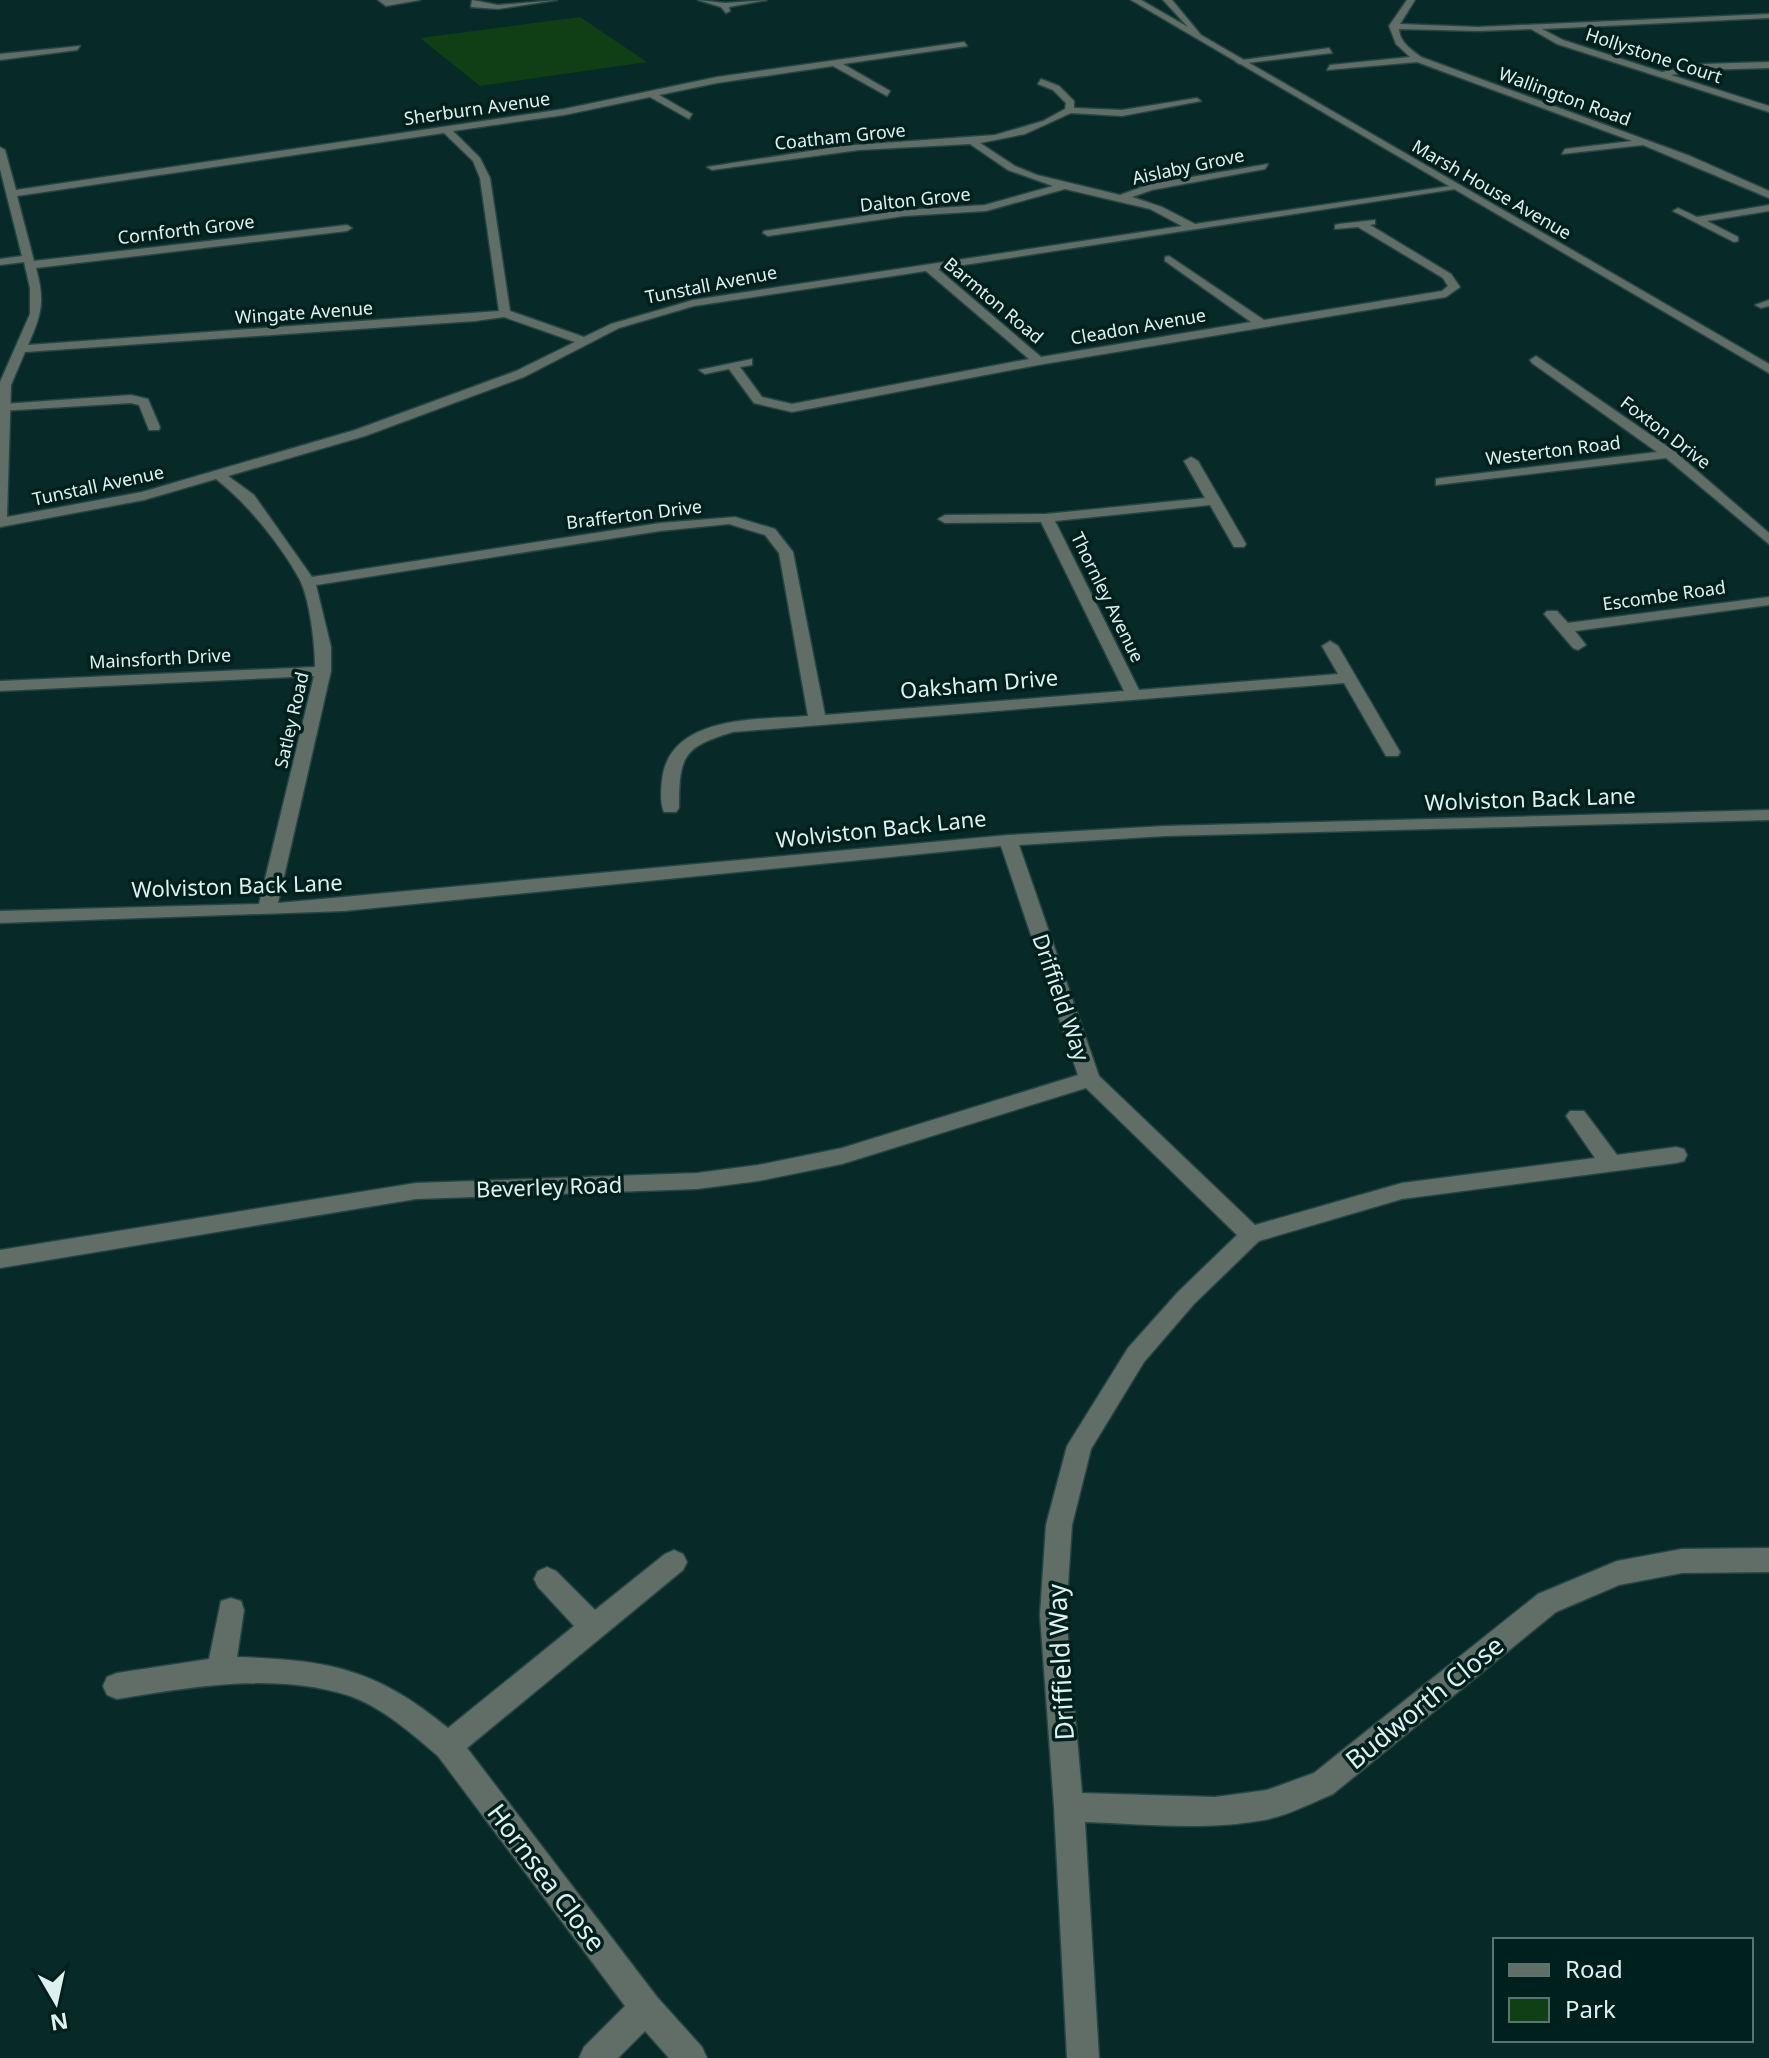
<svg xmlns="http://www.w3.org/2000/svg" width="1769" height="2058" font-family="'Noto Sans',sans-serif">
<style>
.green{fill:#103f15}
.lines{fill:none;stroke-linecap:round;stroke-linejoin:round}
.service-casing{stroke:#254543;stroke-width:3}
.minor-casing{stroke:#254543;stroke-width:3}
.tertiary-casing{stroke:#254543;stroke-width:3}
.service{fill:#616d67;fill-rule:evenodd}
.minor{fill:#616d67;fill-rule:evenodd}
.tertiary{fill:#616d67;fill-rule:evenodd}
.labels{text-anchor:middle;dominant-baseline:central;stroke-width:7;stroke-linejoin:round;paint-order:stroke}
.far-street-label{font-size:18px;fill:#dff1ef;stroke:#00201d}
.street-label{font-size:22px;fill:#dff1ef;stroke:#00201d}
.near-street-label{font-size:26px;fill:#dff1ef;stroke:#00201d}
</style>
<rect width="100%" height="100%" fill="#072927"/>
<path class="green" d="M 580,17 L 647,62 L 480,86 L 420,38 Z"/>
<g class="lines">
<g class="service-casing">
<path id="service" d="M 378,0 L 420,0 L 386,6 Z
M 472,0 L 498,5 L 557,0 L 498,9 L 471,7 Z
M 698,0 L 725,3 L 767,0 L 729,7 L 730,11 L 726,13 L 721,7 Z
M 80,46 L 77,50 L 0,60 L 0,54 Z
M 1329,48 L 1332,53 L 1239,64 L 1235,61 Z
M 131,395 L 148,399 L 160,427 L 159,430 L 149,430 L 139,405 L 131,403 L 0,411 L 0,405 L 3,404 Z"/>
</g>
<g class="minor-casing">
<path id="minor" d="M 1407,0 L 1415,0 L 1400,24 L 1478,27 L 1769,14 L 1769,18 L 1542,29 L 1563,40 L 1662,72 L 1702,64 L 1769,62 L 1769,68 L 1702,70 L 1671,75 L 1769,106 L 1769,112 L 1557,44 L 1531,29 L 1478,31 L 1399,29 C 1400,43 1411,49 1421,57 L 1690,156 L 1769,191 L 1769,198 L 1643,145 L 1562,154 L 1565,149 L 1632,141 L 1417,62 L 1327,70 L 1330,65 L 1410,57 L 1396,44 L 1389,26 Z
M 964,42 L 967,46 L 843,64 L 890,91 L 887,96 L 833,66 L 717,83 L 659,95 L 692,114 L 689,119 L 650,97 L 564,115 L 453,131 L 480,158 L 490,178 L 510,311 L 584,337 L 611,324 L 693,300 L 1182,226 L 1150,209 L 1065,189 L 986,211 L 904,216 L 768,236 L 763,233 L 764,231 L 904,210 L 985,205 L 1053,186 L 1008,170 L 970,144 L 859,150 L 712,170 L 707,167 L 841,146 L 995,135 L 1043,121 L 1065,109 L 1066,103 L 1053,90 L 1038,84 L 1041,79 L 1059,86 L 1074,101 L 1074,108 L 1122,110 L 1197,98 L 1201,101 L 1122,116 L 1071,113 L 1025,134 L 980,143 L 1015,166 L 1037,175 L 1120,195 L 1150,184 L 1268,164 L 1265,169 L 1152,190 L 1132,197 L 1162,207 L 1195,224 L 1457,185 L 1462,188 L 938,269 L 1041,357 L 1251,322 L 1165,261 L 1165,257 L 1169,256 L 1264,320 L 1442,291 L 1448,286 L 1443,278 L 1358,227 L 1335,229 L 1335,225 L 1339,224 L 1375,220 L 1375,224 L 1370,225 L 1451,274 L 1460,287 L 1446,297 L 1038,365 L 792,412 L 754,403 L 729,369 L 705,374 L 699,370 L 752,359 L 752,365 L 740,367 L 762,397 L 792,404 L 1029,359 L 926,271 L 694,306 L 619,328 L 524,377 L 365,436 L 228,476 L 254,495 L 312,577 L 660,523 L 735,517 L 775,529 L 793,552 L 825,715 L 1124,691 L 1041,522 L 945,523 L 938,519 L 945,515 L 1046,514 L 1205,498 L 1184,461 L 1191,457 L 1198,461 L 1246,544 L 1244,547 L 1234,547 L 1210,505 L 1055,521 L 1139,690 L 1338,674 L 1322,646 L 1330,641 L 1338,646 L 1400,752 L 1398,756 L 1386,756 L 1344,683 L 733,732 C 683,747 679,756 679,808 L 676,812 L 664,812 C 660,803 661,791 662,781 C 668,714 759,720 808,716 L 779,553 L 765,535 L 729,524 L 660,531 L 316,585 L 331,647 L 331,671 L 278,903 L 1008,835 L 1165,826 L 1769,810 L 1769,820 L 1165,836 L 1019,845 L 1099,1076 L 1255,1225 L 1402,1183 L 1595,1158 L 1566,1116 L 1570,1111 L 1584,1111 L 1617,1155 L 1676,1147 L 1684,1149 L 1687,1155 L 1684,1161 L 1676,1163 L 1402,1199 L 1259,1241 L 1194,1304 L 1144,1362 L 1091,1449 L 1072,1525 L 1066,1615 L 1082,1793 L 1215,1797 L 1267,1790 L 1314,1773 L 1538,1594 L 1617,1561 L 1682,1549 L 1769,1548 L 1769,1572 L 1682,1573 L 1619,1585 L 1556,1612 L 1333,1794 C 1311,1803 1287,1816 1264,1820 C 1205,1831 1144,1824 1085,1822 L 1099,2058 L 1067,2058 L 1054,1807 L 1040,1615 L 1046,1525 L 1067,1446 L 1128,1348 L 1178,1292 L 1237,1235 L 1086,1088 L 842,1164 L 758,1181 L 697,1189 L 416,1199 L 0,1268 L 0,1250 L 416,1183 L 697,1173 L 758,1165 L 842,1148 L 1078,1075 L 1001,846 L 344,911 L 0,923 L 0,911 L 259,904 L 314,676 L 0,691 L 0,681 L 315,667 C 315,644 310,601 300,580 C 281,545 247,503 216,479 L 144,500 L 0,527 L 0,382 L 30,314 L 30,288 L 24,262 L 0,265 L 0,259 L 22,256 L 0,169 L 0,147 L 5,150 L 16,190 L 564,109 L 717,77 ZM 444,133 L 473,161 L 480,178 L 499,311 L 28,345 C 42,314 45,301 36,268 L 347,231 L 352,228 L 347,225 L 34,261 L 17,196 ZM 504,317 L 575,342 L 516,371 L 355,430 L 142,492 L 7,517 L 11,385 L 25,352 L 475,321 Z
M 1769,205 L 1769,211 L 1707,221 L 1738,237 L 1738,241 L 1734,242 L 1673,211 L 1678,208 L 1697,217 Z
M 1769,300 L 1769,306 L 1761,308 L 1755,305 Z
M 1536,356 L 1674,451 L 1769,533 L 1769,544 L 1666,458 L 1436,485 L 1436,479 L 1441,478 L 1657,452 L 1532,363 L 1530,360 Z
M 1769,597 L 1769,605 L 1575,631 L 1586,645 L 1578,650 L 1573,648 L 1544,614 L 1547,611 L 1557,611 L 1568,623 Z
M 674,1550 L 683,1554 L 687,1562 L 683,1570 L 467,1748 L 657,1997 L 702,2047 L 707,2058 L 669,2058 L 645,2031 L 618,2058 L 579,2058 L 584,2047 L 625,2006 L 438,1756 C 411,1733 381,1706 347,1695 C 272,1672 192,1687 117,1699 L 107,1695 L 103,1686 L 107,1677 L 117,1673 L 209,1659 L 221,1601 L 231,1598 L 241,1601 L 244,1610 L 237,1657 C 329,1660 375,1668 448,1728 L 574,1626 L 538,1587 L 534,1579 L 538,1571 L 547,1567 L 556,1571 L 595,1610 L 665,1554 Z"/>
</g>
<g class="tertiary-casing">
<path id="tertiary" d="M 1131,0 L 1141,0 L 1188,27 L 1163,0 L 1172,0 L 1201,35 L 1769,364 L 1769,373 Z"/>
</g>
<use href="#service" class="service"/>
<use href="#minor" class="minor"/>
<use href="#tertiary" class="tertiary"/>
</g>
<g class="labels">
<g class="far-street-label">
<text transform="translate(1654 55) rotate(18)">Hollystone Court</text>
<text transform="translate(1565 96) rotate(20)">Wallington Road</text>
<text transform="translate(477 108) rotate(-8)">Sherburn Avenue</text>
<text transform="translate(840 136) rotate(-6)">Coatham Grove</text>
<text transform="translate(1188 166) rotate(-12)">Aislaby Grove</text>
<text transform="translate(1492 189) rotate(30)">Marsh House Avenue</text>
<text transform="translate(915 199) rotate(-6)">Dalton Grove</text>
<text transform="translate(186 229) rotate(-7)">Cornforth Grove</text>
<text transform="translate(711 284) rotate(-11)">Tunstall Avenue</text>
<text transform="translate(994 300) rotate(40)">Barmton Road</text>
<text transform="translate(304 312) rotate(-4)">Wingate Avenue</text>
<text transform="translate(1138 326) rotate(-10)">Cleadon Avenue</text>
<text transform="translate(1666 432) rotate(37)">Foxton Drive</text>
<text transform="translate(1553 450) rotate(-7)">Westerton Road</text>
<text transform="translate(98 485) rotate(-12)">Tunstall Avenue</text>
<text transform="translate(634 514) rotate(-7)">Brafferton Drive</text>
<text transform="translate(1664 595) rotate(-8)">Escombe Road</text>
<text transform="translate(1108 597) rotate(64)">Thornley Avenue</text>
<text transform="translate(160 658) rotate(-3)">Mainsforth Drive</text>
<text transform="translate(291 720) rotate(-77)">Satley Road</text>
</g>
<g class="street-label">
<text transform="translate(979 683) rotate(-5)">Oaksham Drive</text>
<text transform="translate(1530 798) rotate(-2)">Wolviston Back Lane</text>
<text transform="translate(881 828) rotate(-6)">Wolviston Back Lane</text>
<text transform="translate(237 885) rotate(-2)">Wolviston Back Lane</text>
<text transform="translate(1062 997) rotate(71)">Driffield Way</text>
<text transform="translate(549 1186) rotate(-2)">Beverley Road</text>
</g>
<g class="near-street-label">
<text transform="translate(1060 1662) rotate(-93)">Driffield Way</text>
<text transform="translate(1424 1702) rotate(-39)">Budworth Close</text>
<text transform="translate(547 1877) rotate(53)">Hornsea Close</text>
</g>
</g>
<rect x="1493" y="1938" width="260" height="104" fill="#00201d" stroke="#597471" stroke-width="2"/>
<rect x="1509" y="1964" width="40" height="12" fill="#616d67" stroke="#597471" stroke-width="2"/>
<text x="1565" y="1978" font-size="24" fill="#dff1ef">Road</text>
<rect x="1509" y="1998" width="40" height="24" fill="#103f15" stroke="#597471" stroke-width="2"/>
<text x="1565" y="2018" font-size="24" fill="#dff1ef">Park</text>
<g transform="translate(56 2002) rotate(171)" stroke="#00201d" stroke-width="6" paint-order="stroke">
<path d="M0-6L14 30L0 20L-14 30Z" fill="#dff1ef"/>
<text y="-12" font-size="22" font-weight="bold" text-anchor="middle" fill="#dff1ef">N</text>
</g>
</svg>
